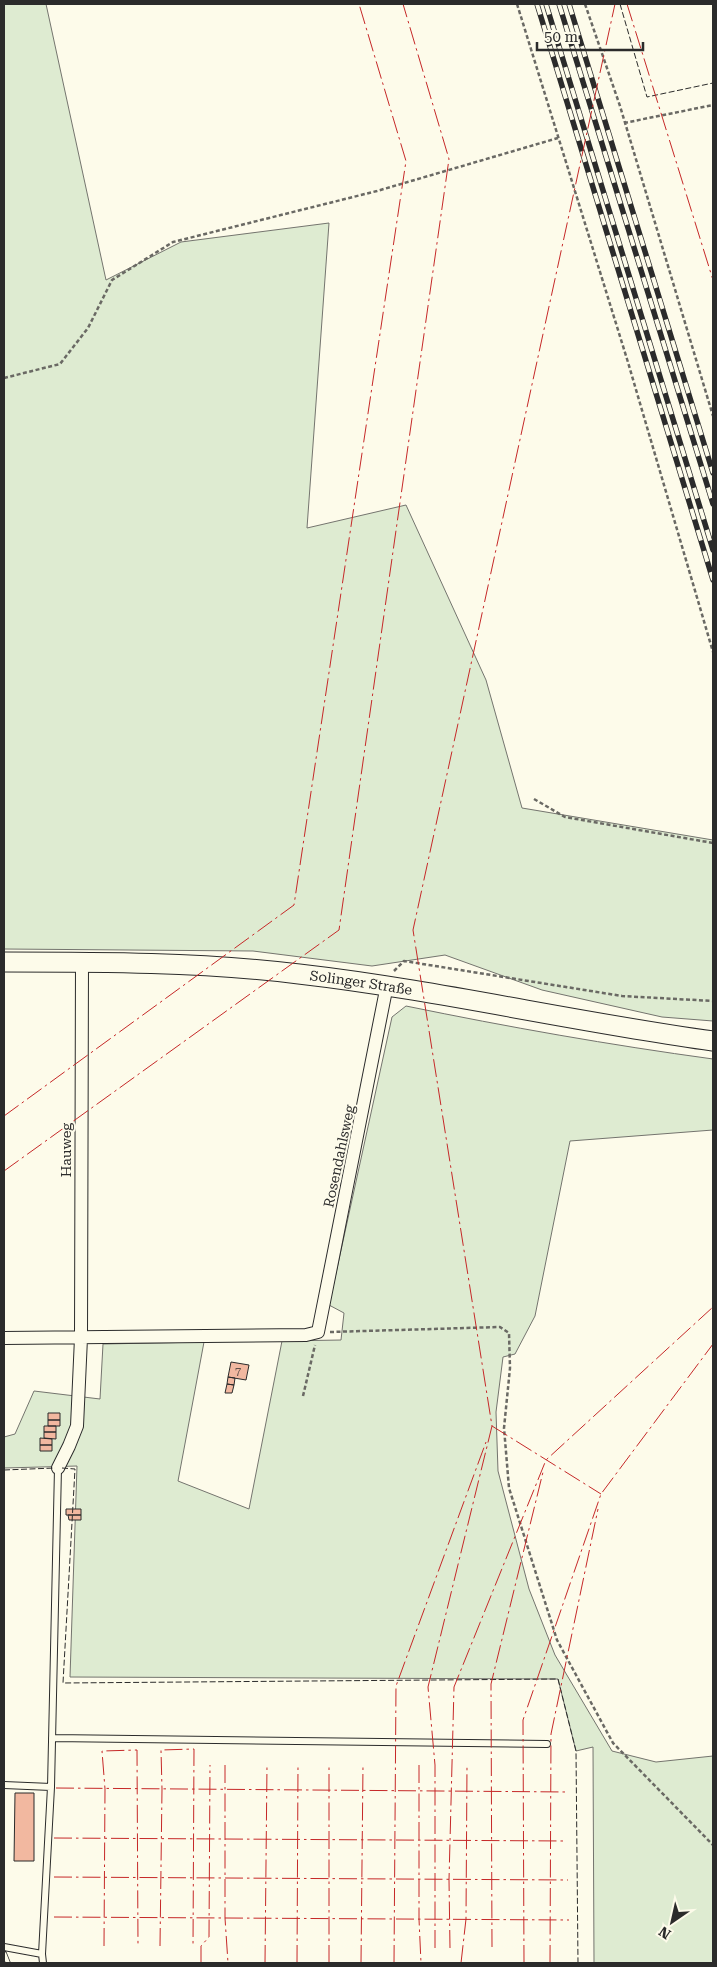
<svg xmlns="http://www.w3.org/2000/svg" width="717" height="1967" font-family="'Roboto Serif',serif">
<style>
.green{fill:#deebd1;stroke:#74746e}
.building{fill:#f2b8a0;stroke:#2b2b2b}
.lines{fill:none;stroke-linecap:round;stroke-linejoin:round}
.service-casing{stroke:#2b2b2b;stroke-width:8}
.minor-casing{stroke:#2b2b2b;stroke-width:14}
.secondary-casing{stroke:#2b2b2b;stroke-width:21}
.path{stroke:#6a6964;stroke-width:2.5;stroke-dasharray:4 2.5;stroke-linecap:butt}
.service{stroke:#fdfbea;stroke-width:6}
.minor{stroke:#fdfbea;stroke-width:12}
.secondary{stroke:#fdfbea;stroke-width:19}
.rail-casing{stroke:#2b2b2b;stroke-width:5.5}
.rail{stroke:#fdfbea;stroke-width:4;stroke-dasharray:11;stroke-linecap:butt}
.fence{stroke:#2b2b2b;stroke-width:1;stroke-dasharray:6 2.5;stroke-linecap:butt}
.power{stroke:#c62828;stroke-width:1;stroke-dasharray:18 4 2.5 4;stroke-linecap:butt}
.labels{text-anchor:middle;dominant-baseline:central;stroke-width:4;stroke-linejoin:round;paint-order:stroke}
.number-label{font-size:11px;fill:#5d4e48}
.street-label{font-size:14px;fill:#2b2b2b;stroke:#fdfbea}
</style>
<rect width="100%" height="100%" fill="#fdfbea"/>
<path class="green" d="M 4,4 L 46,4 L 106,280 L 181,242 L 329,223 L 307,528 L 406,505 L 486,680 L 522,808 L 713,840 L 713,1021 L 662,1017 L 542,990 L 445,955 L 372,966 L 253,951 L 4,949 Z
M 406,1006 C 508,1027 610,1045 713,1059 L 713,1130 L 570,1141 L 535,1316 L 515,1354 L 503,1357 L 496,1412 L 498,1471 L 529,1589 L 555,1655 L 612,1751 L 656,1762 L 713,1756 L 713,1963 L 594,1963 L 593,1747 L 576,1751 L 558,1679 L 70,1677 L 77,1466 L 4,1468 L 4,1437 L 15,1434 L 34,1391 L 100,1399 L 103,1344 L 204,1342 L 178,1481 L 249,1509 L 282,1341 L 341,1340 L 344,1313 L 329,1305 L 392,1017 Z"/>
<path class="building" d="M 231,1362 L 249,1365 L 246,1380 L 228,1377 Z
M 228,1377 L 235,1378 L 234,1385 L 227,1384 Z
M 227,1384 L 234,1385 L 232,1393 L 225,1393 Z
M 48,1413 L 60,1413 L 60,1420 L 48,1420 Z
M 48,1420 L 60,1420 L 60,1426 L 48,1426 Z
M 44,1426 L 56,1426 L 56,1432 L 44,1432 Z
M 44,1432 L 56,1432 L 56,1439 L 44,1438 Z
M 40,1438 L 52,1439 L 52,1445 L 40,1445 Z
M 40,1445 L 52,1445 L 52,1451 L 40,1451 Z
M 66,1509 L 81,1509 L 81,1515 L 66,1515 Z
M 68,1515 L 81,1515 L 81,1520 L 69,1520 Z
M 15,1793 L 34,1793 L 34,1861 L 14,1861 Z"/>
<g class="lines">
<g class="service-casing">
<path id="service" d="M 52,1738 L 547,1744
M 4,1785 L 51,1787
M 4,1947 L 42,1954
M 43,1963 L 42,1954 L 51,1787 L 58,1468"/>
</g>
<g class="minor-casing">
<path id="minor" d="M 4,1338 L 306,1335 L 318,1332 L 387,985
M 58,1468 L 69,1446 L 77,1426 L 81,1338 L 82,962"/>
</g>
<g class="secondary-casing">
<g id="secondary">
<path id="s1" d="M 4,962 C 102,962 201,962 299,974 C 438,990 574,1022 713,1041"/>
</g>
</g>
<path class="path" d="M 517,4 L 627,359 L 713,652
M 585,4 L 620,106 L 713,416
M 624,123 L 713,105
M 4,378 L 60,364 L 88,328 L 112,280 L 173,242 L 377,191 L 558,138
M 534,799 L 565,817 L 713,843
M 394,971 L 404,961 L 622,996 L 713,1001
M 330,1332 L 500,1327 L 509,1333 L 510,1368 L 504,1428 L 509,1488 L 557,1640 L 613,1743 L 713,1845
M 303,1396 L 315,1345"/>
<use href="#service" class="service"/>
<use href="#minor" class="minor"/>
<use href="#secondary" class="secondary"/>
<g class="rail-casing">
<path id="rail" d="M 537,4 L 713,580
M 546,4 L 713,550
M 559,4 L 713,504
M 569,4 L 713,473
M 4,1953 L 8,1963"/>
</g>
<use href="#rail" class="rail"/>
<path class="fence" d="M 620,4 L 647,97 L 713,83
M 62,1468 L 75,1469 L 63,1683 L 558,1679 L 576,1751 L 578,1963
M 4,1470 L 55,1468"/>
<path class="power" d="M 627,4 L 713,280
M 4,1116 L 294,905 L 406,161 L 359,4
M 4,1171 L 339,930 L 449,159 L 403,4
M 492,1426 L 601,1494
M 225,1765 L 225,1918 L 228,1963
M 419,1765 L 419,1919 L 421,1963
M 56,1788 L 568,1792
M 54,1838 L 565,1841
M 54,1877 L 568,1880
M 54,1917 L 569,1920
M 104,1946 L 105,1789 L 102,1751 L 137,1750 L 138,1946
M 160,1946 L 162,1789 L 161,1750 L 194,1749 L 193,1947
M 492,1947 L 491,1684 L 543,1472
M 435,1948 L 435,1765 L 428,1687 L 492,1426 L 413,930 L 615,4
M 450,1948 L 449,1880 L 454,1687 L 546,1460 L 713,1307
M 201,1963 L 201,1946 L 209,1937 L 210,1765
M 265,1963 L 267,1765
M 297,1963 L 298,1765
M 329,1963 L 329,1766
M 361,1963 L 363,1765
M 394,1963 L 396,1686 L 486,1442
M 461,1963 L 466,1919 L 467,1766
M 524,1963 L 523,1720 L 601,1494 L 713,1344
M 550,1963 L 551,1734 L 598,1509"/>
</g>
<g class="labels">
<g class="number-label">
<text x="238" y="1371">7</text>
</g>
<g class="street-label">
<text stroke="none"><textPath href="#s1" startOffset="358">Solinger Straße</textPath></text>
<text transform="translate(66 1150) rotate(-90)">Hauweg</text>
<text transform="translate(339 1156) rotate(-78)">Rosendahlsweg</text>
</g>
</g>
<rect width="717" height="1967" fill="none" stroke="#2b2b2b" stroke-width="10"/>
<g transform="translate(672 1922) rotate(214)" stroke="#fdfbea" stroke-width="4" paint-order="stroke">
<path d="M0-4L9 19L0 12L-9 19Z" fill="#2b2b2b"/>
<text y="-8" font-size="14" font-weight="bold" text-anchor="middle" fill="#2b2b2b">N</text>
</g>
<path d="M537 42v8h106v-8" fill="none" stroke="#2b2b2b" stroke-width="2.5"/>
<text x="544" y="42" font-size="15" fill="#2b2b2b" stroke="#fdfbea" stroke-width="4" paint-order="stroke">50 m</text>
</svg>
